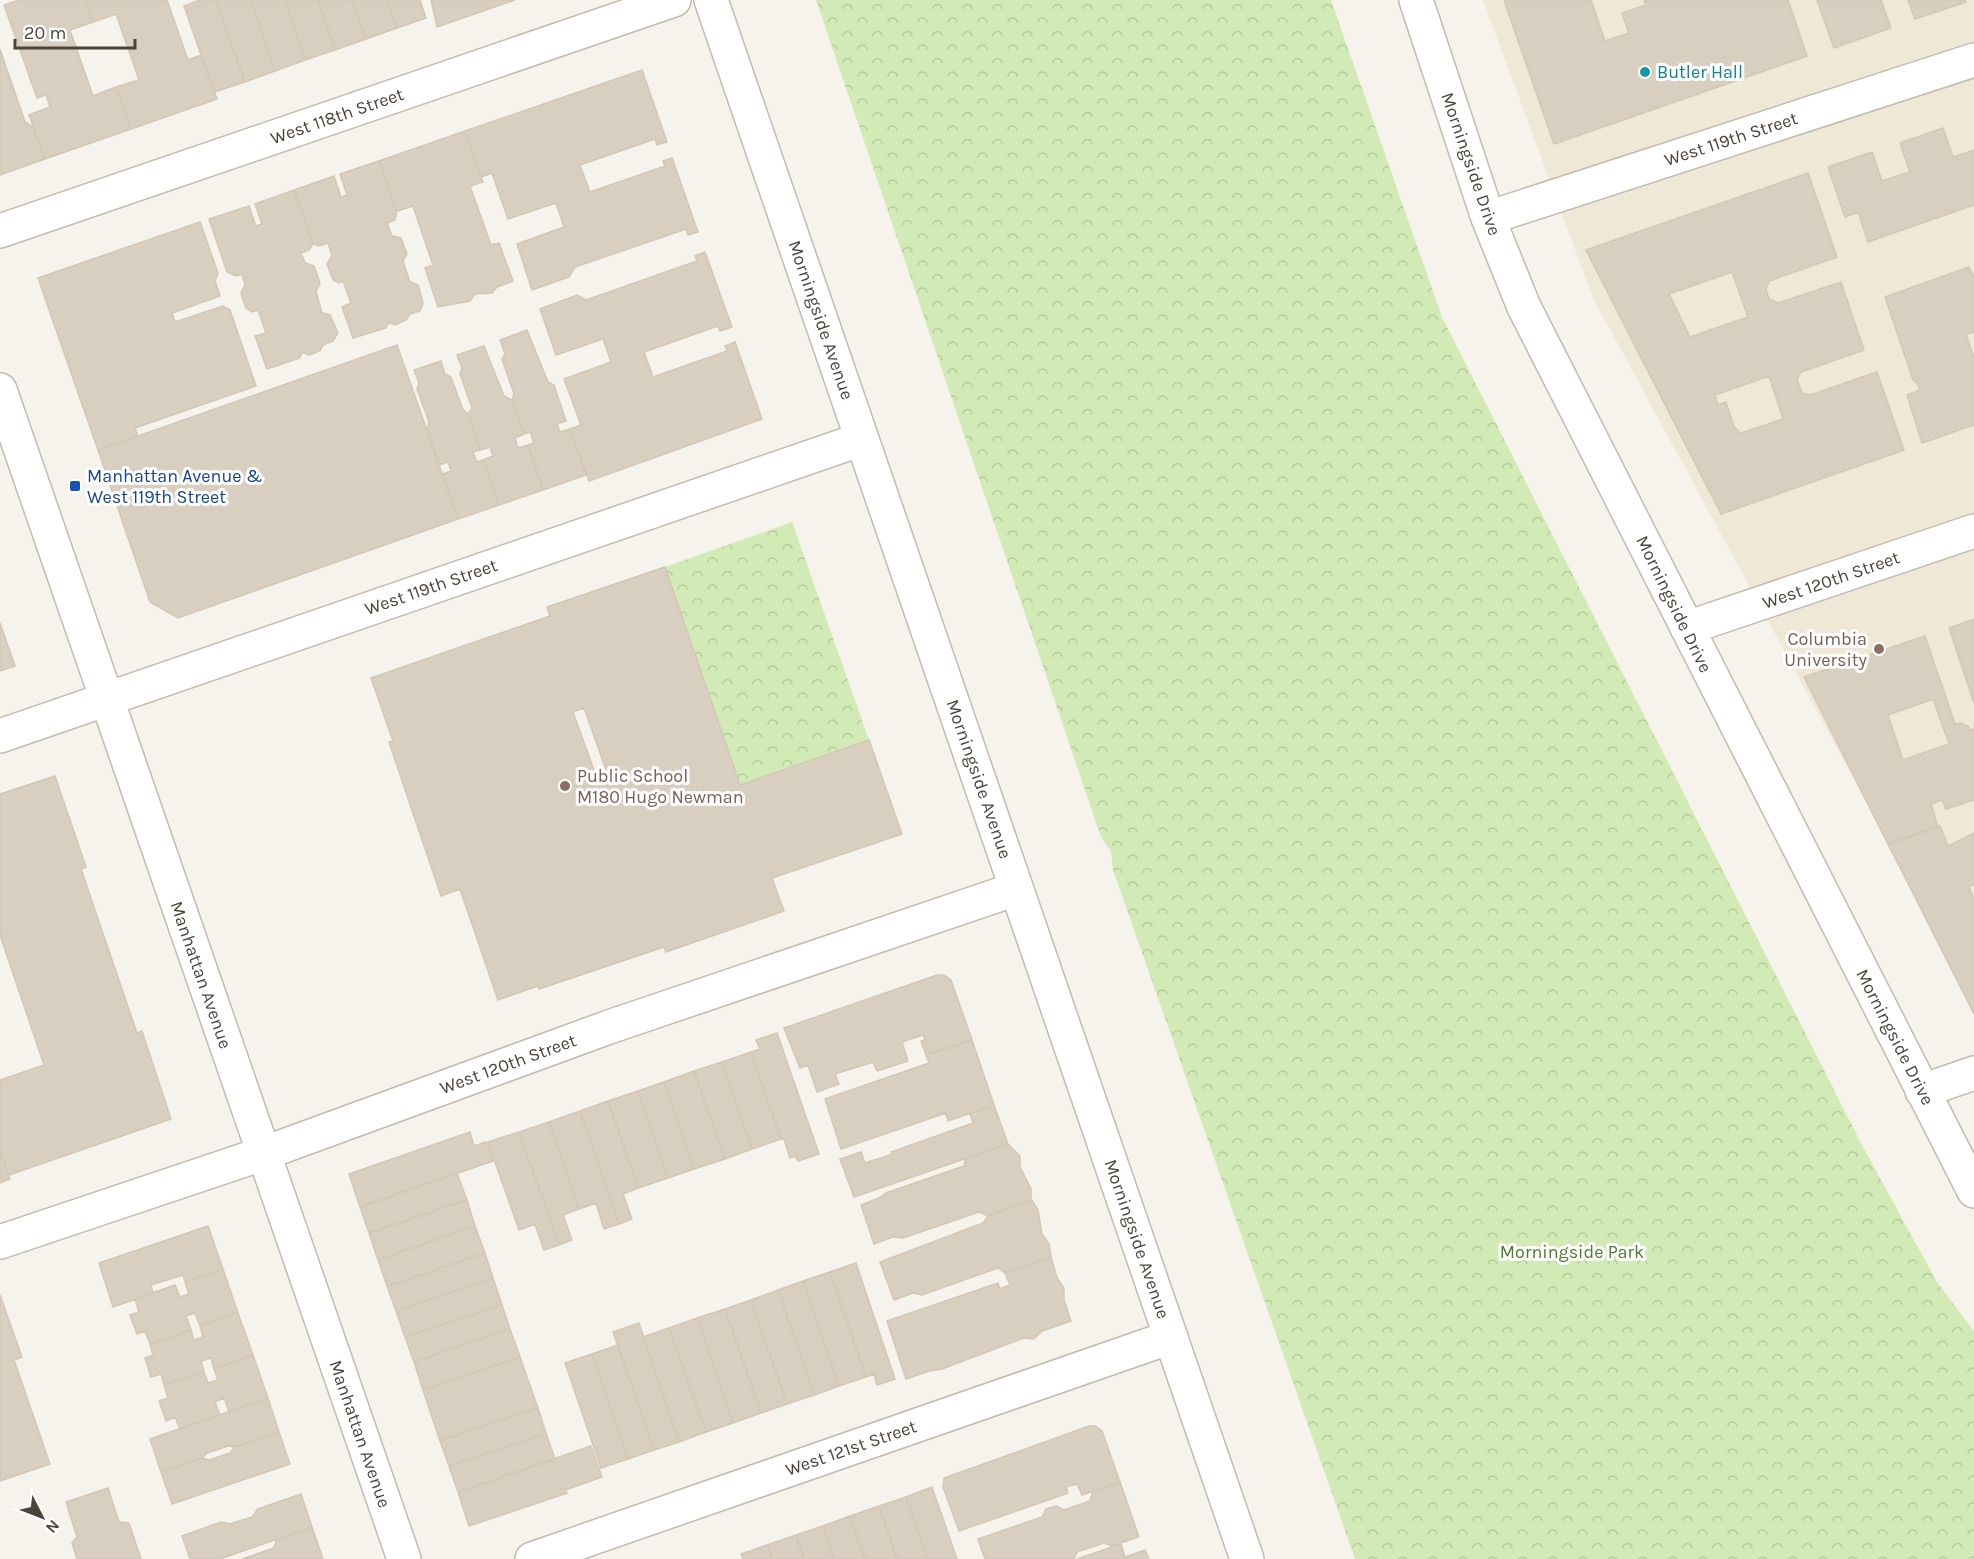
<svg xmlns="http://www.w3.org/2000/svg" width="1974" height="1559" font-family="Karla,sans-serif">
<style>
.education{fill:#efe8d6}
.park{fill:url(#park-crowns)}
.building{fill:#d8cfc1;stroke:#d3c7b4;stroke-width:1.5;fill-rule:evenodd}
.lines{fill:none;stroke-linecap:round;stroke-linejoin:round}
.minor-casing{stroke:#c2bbae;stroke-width:36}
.minor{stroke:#fff;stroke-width:33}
.culture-dot{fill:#0f9aa8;stroke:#fff;stroke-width:2}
.transit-dot{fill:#1a4fb4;stroke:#fff;stroke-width:2}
.education-dot{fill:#8d6e63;stroke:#fff;stroke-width:2}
.labels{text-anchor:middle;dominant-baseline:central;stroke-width:6;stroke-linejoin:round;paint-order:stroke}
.culture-label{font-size:18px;fill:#0d838f;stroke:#fff;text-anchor:start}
.street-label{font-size:18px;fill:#4b4439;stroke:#fff}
.transit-label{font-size:18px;fill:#164399;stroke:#fff;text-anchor:start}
.education-label{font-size:18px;fill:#785e54;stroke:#fff;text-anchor:end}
.park-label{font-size:18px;fill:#4a7f2a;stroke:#fff}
</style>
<defs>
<pattern id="park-crowns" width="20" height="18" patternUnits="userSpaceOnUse" patternTransform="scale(1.5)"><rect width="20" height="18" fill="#d2eab5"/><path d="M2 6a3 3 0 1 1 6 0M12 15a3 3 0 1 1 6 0" fill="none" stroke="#b6ca9c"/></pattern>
</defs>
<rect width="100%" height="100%" fill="#f6f3ec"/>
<path class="education" d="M 1483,0 L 1974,0 L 1974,1001 L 1593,298 Z"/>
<path class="park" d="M 816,0 L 1331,0 L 1442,317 L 1863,1147 L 1937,1282 L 1974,1331 L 1974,1559 L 1355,1559 L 1113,870 L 1111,852 L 1101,837 Z
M 792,522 L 869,740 L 740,785 L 665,567 Z"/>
<path class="building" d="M 19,0 L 85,0 L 93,22 L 70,30 L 93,96 L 116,87 L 131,129 L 45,159 L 29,115 L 50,107 L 46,95 L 37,98 L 4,5 Z
M 85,0 L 167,0 L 188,60 L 201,55 L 217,99 L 131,129 L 116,87 L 139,80 L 116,14 L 93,22 Z
M 200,0 L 216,0 L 245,82 L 214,92 L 184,6 Z
M 216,0 L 251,0 L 275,71 L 245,82 Z
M 251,0 L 285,0 L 305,60 L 275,71 Z
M 285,0 L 318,0 L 335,50 L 305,60 Z
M 318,0 L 352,0 L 366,39 L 335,50 Z
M 352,0 L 387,0 L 397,28 L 366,39 Z
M 387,0 L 420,0 L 426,18 L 397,28 Z
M 431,0 L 515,0 L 437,27 Z
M 1504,0 L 1591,0 L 1605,41 L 1629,33 L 1622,13 L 1646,5 L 1644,0 L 1788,0 L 1807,56 L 1554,144 Z
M 1817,0 L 1881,0 L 1891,28 L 1834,48 Z
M 1908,0 L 1965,0 L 1966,2 L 1915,19 Z
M 0,49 L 25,122 L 33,127 L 45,159 L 0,175 Z
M 642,70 L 667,142 L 657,145 L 655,139 L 580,165 L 590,192 L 665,166 L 663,161 L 672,158 L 698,232 L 688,235 L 686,229 L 575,267 L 569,277 L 532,290 L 517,244 L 564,227 L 556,203 L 508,219 L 492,173 L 481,177 L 465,131 Z
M 1943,128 L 1953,157 L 1974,150 L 1974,205 L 1868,242 L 1858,212 L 1845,217 L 1828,167 L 1872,152 L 1882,181 L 1910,172 L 1900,143 Z
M 465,131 L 483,182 L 470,186 L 491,245 L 499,243 L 513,281 L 497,287 L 492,293 L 475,294 L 470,301 L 438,307 L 425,268 L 433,265 L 413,206 L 397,211 L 379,161 Z
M 379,161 L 397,211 L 395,220 L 387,223 L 392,236 L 401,238 L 407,254 L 403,261 L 410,282 L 418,285 L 423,303 L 420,311 L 410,314 L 406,320 L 395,325 L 389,322 L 386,328 L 353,338 L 342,307 L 351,303 L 343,281 L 339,283 L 333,280 L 327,264 L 332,256 L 328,243 L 319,246 L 313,244 L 294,190 L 334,176 L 341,197 L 347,195 L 340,174 Z
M 1808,173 L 1837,257 L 1769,281 L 1766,289 L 1769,299 L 1778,303 L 1841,282 L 1864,350 L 1801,372 L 1797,379 L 1802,393 L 1810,395 L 1877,372 L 1904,450 L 1721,514 L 1586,250 ZM 1732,272 L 1748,317 L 1690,337 L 1669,294 ZM 1769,376 L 1783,419 L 1741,433 L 1734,427 L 1726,402 L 1718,405 L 1715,395 Z
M 294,190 L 313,244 L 309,250 L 301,253 L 305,263 L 314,266 L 320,283 L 316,292 L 322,313 L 330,315 L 338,333 L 333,341 L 323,345 L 320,351 L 309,355 L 302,352 L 300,358 L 267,369 L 255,336 L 266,333 L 258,310 L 252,312 L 246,308 L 241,293 L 245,285 L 242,274 L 236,276 L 227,272 L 209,219 L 249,206 L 256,226 L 262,224 L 255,204 Z
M 200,222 L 218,273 L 215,281 L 220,296 L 172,313 L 175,322 L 223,306 L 230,310 L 256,386 L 135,428 L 138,436 L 98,450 L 38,278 Z
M 705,252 L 732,327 L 720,331 L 718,326 L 644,352 L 653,377 L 727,351 L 725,346 L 735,342 L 762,419 L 589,481 L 570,429 L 581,425 L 564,379 L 611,362 L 603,339 L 556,355 L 540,309 L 577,295 L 586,300 L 697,261 L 695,256 Z
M 1969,267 L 1974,277 L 1974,332 L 1966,334 L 1974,358 L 1974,425 L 1922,443 L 1907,395 L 1920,390 L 1917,383 L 1913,380 L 1885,297 Z
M 527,330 L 548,382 L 554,385 L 566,421 L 557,424 L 560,432 L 570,429 L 586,475 L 543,490 L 528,445 L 534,443 L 530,432 L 524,434 L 512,400 L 514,394 L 502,359 L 505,354 L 500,340 Z
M 397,345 L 458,519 L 178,618 L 150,602 L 98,450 Z
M 484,346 L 504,396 L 512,400 L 524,434 L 515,438 L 518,448 L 528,445 L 543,490 L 499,505 L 483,460 L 493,456 L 490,447 L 480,450 L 468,414 L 472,408 L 460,374 L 462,368 L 457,355 Z
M 441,361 L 445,374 L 451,377 L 463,410 L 468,414 L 480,450 L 473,452 L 477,462 L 483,460 L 499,505 L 458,519 L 443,474 L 451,471 L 448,462 L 439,465 L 427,430 L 429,422 L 417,389 L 419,383 L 414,370 Z
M 665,567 L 740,785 L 869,740 L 902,834 L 772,878 L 784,911 L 666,952 L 664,947 L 539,989 L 538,986 L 498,1000 L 460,889 L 441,896 L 389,742 L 393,741 L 371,678 L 550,616 L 547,607 ZM 584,708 L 610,781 L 599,784 L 573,712 Z
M 1974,619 L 1974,703 L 1949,628 Z
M 0,623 L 15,666 L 0,671 Z
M 1925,636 L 1955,724 L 1961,723 L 1968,726 L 1970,730 L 1974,729 L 1974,800 L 1946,809 L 1942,800 L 1931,804 L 1938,827 L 1888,844 L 1804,677 ZM 1933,699 L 1949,744 L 1903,760 L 1888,715 Z
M 55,776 L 86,867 L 81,869 L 137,1033 L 142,1031 L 171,1119 L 9,1175 L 0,1152 L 0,1080 L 44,1065 L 0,935 L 0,794 Z
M 1940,826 L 1948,846 L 1974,833 L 1974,885 L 1969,886 L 1974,900 L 1974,1014 L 1888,844 Z
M 937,975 L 944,975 L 951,980 L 972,1040 L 926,1055 L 921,1041 L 925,1040 L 923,1035 L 902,1042 L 908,1061 L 877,1071 L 873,1062 L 835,1074 L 839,1084 L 817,1092 L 808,1065 L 800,1068 L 784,1028 Z
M 777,1033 L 819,1154 L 798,1161 L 795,1156 L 790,1158 L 784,1139 L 781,1139 L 751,1052 L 760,1049 L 756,1040 Z
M 972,1040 L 994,1105 L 948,1121 L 946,1113 L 841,1149 L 825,1099 L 929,1063 L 926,1055 Z
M 751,1052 L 781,1139 L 752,1149 L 722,1062 Z
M 722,1062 L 752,1149 L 725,1159 L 694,1071 Z
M 694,1071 L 725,1159 L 694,1169 L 664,1082 Z
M 664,1082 L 694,1169 L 668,1178 L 638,1091 Z
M 638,1091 L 668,1178 L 638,1188 L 608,1101 Z
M 608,1101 L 638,1188 L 623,1194 L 632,1219 L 619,1224 L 580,1111 Z
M 994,1105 L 1008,1144 L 854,1197 L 840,1159 L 861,1152 L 865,1163 L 893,1154 L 891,1152 L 973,1123 L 970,1113 Z
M 580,1111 L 619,1224 L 604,1229 L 596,1203 L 579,1209 L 549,1122 Z
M 549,1122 L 579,1209 L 563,1215 L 572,1240 L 559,1245 L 519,1132 Z
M 470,1132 L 474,1146 L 486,1142 L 493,1161 L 360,1207 L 349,1174 Z
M 519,1132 L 559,1245 L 544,1250 L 535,1224 L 519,1230 L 488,1142 Z
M 1008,1144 L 1020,1156 L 1020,1167 L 1031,1189 L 1031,1199 L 988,1216 L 979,1212 L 903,1238 L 893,1237 L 874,1244 L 861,1205 L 879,1198 L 886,1193 L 964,1166 L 965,1159 Z
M 0,1152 L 10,1179 L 0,1183 Z
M 457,1173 L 467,1200 L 369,1233 L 360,1207 Z
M 1031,1199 L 1038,1210 L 1042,1234 L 1049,1244 L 1051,1257 L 1005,1273 L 998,1268 L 922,1295 L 913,1293 L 894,1300 L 880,1262 L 983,1223 L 988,1216 Z
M 467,1200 L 475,1226 L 378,1260 L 369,1233 Z
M 208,1226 L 223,1269 L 185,1282 L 183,1275 L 151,1285 L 153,1293 L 113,1307 L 99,1263 Z
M 475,1226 L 485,1253 L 387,1286 L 378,1260 Z
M 485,1253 L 493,1278 L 396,1311 L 387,1286 Z
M 1051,1257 L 1057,1278 L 1064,1288 L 1064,1300 L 1071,1321 L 1042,1331 L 1034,1339 L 1024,1338 L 942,1369 L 929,1371 L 906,1379 L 887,1321 L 998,1283 L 1000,1289 L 1010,1285 L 1005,1273 Z
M 856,1263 L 895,1379 L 877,1385 L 874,1374 L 866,1377 L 830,1272 Z
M 223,1269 L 238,1313 L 200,1326 L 195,1313 L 186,1316 L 191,1330 L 150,1344 L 145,1331 L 137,1334 L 130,1315 L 139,1312 L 135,1299 L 175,1285 L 180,1297 L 189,1294 L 185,1282 Z
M 830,1272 L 866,1377 L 839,1386 L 803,1281 Z
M 493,1278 L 502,1305 L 405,1337 L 396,1311 Z
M 803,1281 L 839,1386 L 814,1395 L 778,1290 Z
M 778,1290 L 814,1395 L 787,1404 L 751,1300 Z
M 0,1295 L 22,1357 L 14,1360 L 50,1464 L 0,1481 Z
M 751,1300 L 787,1404 L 761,1413 L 725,1309 Z
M 502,1305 L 510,1329 L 414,1362 L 405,1337 Z
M 725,1309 L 761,1413 L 733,1423 L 697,1318 Z
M 238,1313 L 253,1355 L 214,1369 L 211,1358 L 201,1361 L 204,1372 L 164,1385 L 161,1374 L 151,1377 L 145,1358 L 153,1355 L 150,1344 L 191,1330 L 194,1340 L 203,1337 L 200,1326 Z
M 697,1318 L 733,1423 L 706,1432 L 669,1328 Z
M 639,1323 L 679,1442 L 654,1450 L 613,1332 Z
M 669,1328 L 706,1432 L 679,1442 L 643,1337 Z
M 510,1329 L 520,1357 L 423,1390 L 414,1362 Z
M 618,1345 L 654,1450 L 628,1459 L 592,1354 Z
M 592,1354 L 628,1459 L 601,1468 L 565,1363 Z
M 253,1355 L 268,1398 L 229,1412 L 224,1398 L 215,1402 L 220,1415 L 180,1429 L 175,1417 L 166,1421 L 159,1401 L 168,1398 L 164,1385 L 204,1372 L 208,1383 L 218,1380 L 214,1369 Z
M 520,1357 L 538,1408 L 440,1441 L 423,1390 Z
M 268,1398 L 279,1432 L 235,1447 L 228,1446 L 207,1453 L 202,1458 L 161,1472 L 150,1439 Z
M 538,1408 L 546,1433 L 449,1466 L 440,1441 Z
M 1089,1426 L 1095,1426 L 1102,1431 L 1120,1482 L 1082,1495 L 1077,1484 L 1066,1487 L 1068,1493 L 959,1531 L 943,1487 L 944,1478 Z
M 279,1432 L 290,1464 L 172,1504 L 161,1472 L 202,1458 L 209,1460 L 230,1453 L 235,1447 Z
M 546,1433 L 555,1459 L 458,1492 L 449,1466 Z
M 591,1446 L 602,1477 L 565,1490 L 567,1493 L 469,1526 L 458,1492 Z
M 1120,1482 L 1139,1537 L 1111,1546 L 1104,1543 L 1077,1552 L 1074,1559 L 985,1559 L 978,1539 L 1042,1517 L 1046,1509 L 1056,1506 L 1064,1510 L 1090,1501 L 1093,1491 Z
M 932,1487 L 957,1559 L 927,1559 L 906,1497 Z
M 108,1488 L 119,1522 L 129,1523 L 141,1559 L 77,1559 L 72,1543 L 77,1537 L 66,1502 Z
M 301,1494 L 312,1527 L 220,1559 L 190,1559 L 182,1536 L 221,1522 L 230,1524 L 252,1517 L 258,1509 Z
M 906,1497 L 927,1559 L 897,1559 L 879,1506 Z
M 879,1506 L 897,1559 L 865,1559 L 850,1516 Z
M 850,1516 L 865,1559 L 834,1559 L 823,1526 Z
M 823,1526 L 834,1559 L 804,1559 L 796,1535 Z
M 312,1527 L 323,1559 L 242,1559 L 274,1548 L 277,1539 Z
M 796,1535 L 804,1559 L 772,1559 L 767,1545 Z
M 1121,1544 L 1125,1557 L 1145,1550 L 1149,1559 L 1077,1559 Z
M 767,1545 L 772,1559 L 743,1559 L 741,1554 Z"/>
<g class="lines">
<g class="minor-casing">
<path id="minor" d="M 711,0 L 1247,1559
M 1416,0 L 1488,218 L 1524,307 L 1974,1191
M 1488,218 L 1974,60
M 0,231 L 674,0
M 0,390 L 404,1559
M 1687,628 L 1974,531
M 0,736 L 862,439
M 1922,1091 L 1974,1073
M 0,1242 L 262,1154 L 609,1027 L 1016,889
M 532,1559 L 1171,1337"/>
</g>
<use href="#minor" class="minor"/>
</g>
<circle class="culture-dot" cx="1645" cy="72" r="6"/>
<rect class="transit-dot" x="69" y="480" width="12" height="12" rx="3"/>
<g class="education-dot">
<circle cx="1879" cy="649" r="6"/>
<circle cx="565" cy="786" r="6"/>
</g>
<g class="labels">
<g class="culture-label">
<text x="1657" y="72">Butler Hall</text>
</g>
<g class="street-label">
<text transform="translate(337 116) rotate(-19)">West 118th Street</text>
<text transform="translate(1731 139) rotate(-18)">West 119th Street</text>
<text transform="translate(1471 164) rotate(71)">Morningside Drive</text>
<text transform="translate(821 320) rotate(71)">Morningside Avenue</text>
<text transform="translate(1831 580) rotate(-19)">West 120th Street</text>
<text transform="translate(431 587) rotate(-19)">West 119th Street</text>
<text transform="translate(1674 604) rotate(64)">Morningside Drive</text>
<text transform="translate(979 779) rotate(71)">Morningside Avenue</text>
<text transform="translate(201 975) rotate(71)">Manhattan Avenue</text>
<text transform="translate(1895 1037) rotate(63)">Morningside Drive</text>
<text transform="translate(508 1064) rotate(-20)">West 120th Street</text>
<text transform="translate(1137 1239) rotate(71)">Morningside Avenue</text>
<text transform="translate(360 1434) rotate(71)">Manhattan Avenue</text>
<text transform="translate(851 1448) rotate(-19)">West 121st Street</text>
</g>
<g class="transit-label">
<text x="87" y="476">Manhattan Avenue &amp;<tspan x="87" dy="21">West 119th Street</tspan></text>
</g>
<g class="education-label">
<text x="1867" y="639">Columbia<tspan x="1867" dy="21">University</tspan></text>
<text x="577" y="776" text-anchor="start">Public School<tspan x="577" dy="21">M180 Hugo Newman</tspan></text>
</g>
<g class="park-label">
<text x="1572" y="1252">Morningside Park</text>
</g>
</g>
<g transform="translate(42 1517) rotate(132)" stroke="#ffffff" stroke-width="4.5" paint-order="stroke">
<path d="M0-4.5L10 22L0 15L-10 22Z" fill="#4b4439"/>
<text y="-9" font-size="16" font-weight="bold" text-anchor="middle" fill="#4b4439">N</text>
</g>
<path d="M15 39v9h120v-9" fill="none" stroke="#4b4439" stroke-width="3"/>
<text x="24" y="39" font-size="18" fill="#4b4439" stroke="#ffffff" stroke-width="4.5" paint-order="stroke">20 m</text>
</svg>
